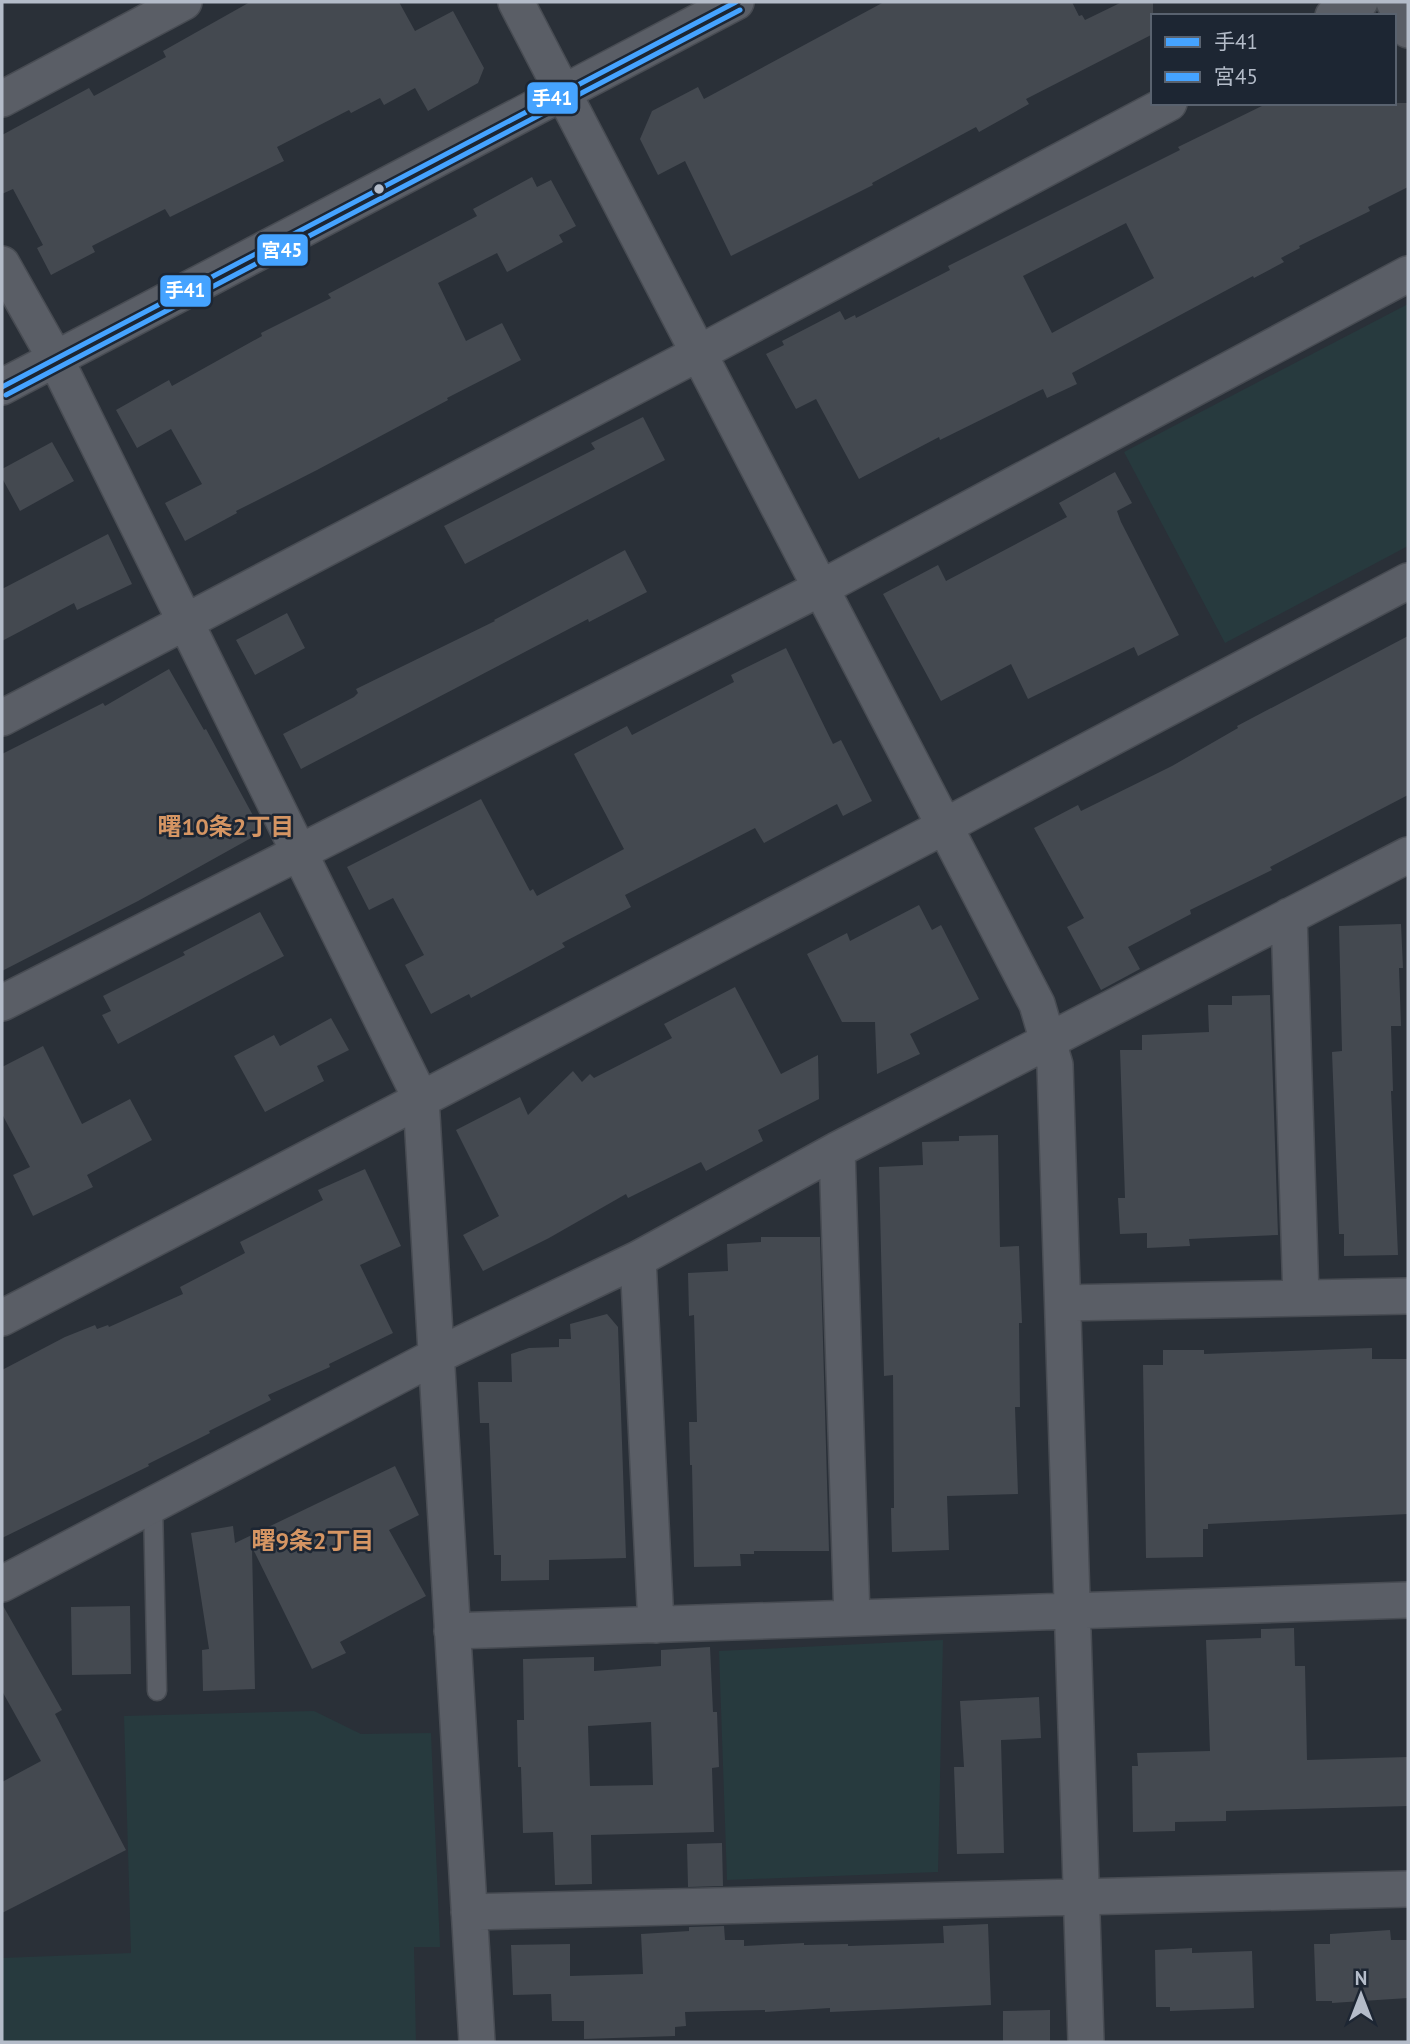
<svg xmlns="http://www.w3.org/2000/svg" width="1410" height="2044" font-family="'PT Sans','Noto Sans JP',sans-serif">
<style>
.green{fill:#273a3e}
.building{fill:#444950;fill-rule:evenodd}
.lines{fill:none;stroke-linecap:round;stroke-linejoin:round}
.lane-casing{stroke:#484c53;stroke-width:21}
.street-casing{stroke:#484c53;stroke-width:38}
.lane{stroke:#5a5e66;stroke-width:18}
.street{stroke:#5a5e66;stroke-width:35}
.bus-1-casing{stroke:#1d2633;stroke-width:10}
.bus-2-casing{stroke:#1d2633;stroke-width:10}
.bus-1{stroke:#45a3ff;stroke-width:5}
.bus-2{stroke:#45a3ff;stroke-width:5}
.bus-dot{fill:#b4bcc9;stroke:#1d2633;stroke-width:2.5}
.labels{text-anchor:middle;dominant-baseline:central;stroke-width:5;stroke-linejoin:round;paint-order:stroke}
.neighbourhood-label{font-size:24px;font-weight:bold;fill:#d59563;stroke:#1d2633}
.line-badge{stroke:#1d2633;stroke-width:2.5}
.badge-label{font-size:19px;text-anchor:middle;font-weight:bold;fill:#fff}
</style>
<rect width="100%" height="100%" fill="#2a3038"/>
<path class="green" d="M 1408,304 L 1408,546 L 1225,643 L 1124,452 Z
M 943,1640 L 938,1872 L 727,1880 L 719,1651 Z
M 314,1711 L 361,1734 L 431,1733 L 440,1947 L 414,1947 L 416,2042 L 2,2042 L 2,1958 L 131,1953 L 124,1716 Z"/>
<path class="building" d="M 250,2 L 399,2 L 415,31 L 453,11 L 484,68 L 478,83 L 428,111 L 415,88 L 384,105 L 380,98 L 351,113 L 349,110 L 277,147 L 284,161 L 170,217 L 165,209 L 92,246 L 95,252 L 51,275 L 37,248 L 43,245 L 13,189 L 2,194 L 2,135 L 89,88 L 94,96 L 166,57 L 163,51 Z
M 884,2 L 1072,2 L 1079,16 L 1082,15 L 1085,20 L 1122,2 L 1153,2 L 1153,34 L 1026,99 L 1029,104 L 979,132 L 976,127 L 872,183 L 873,185 L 731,256 L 685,161 L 658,175 L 640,139 L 652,111 L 698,87 L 704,99 Z
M 1268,103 L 1408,103 L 1408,187 L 1368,207 L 1370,211 L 1299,246 L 1300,248 L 1281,258 L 1284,262 L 1254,278 L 1253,276 L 1072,373 L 1077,384 L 1047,398 L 1043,389 L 940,440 L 939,437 L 859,479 L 816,399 L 796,409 L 766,354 L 784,345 L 782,341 L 840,311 L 845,320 L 855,315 L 856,318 L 950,270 L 948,266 L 1180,150 L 1178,147 ZM 1126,223 L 1154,278 L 1052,333 L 1023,276 Z
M 532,177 L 537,187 L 551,180 L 576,226 L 559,235 L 563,242 L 507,272 L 497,253 L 438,283 L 466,341 L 502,323 L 521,360 L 447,398 L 448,400 L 317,470 L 236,511 L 237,513 L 185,541 L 165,503 L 202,484 L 171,429 L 137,448 L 116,410 L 169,380 L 172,386 L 262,336 L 261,333 L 331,298 L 328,294 L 477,216 L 473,209 Z
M 643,417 L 665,460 L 465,564 L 444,526 L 595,449 L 591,443 Z
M 52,442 L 74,481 L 20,511 L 2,478 L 2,469 Z
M 1115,472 L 1132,503 L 1117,511 L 1121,522 L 1179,635 L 1138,656 L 1134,647 L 1028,699 L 1011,664 L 941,701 L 883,594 L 938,565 L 946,581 L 1067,517 L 1059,503 Z
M 108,534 L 132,584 L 77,610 L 74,603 L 2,641 L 2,589 Z
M 625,550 L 647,592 L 589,622 L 588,619 L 301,769 L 283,734 L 354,697 L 358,693 L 356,689 L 495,621 L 494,620 Z
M 287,613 L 305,648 L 255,675 L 236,640 Z
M 1408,636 L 1408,795 L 1270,867 L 1272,870 L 1190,910 L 1191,914 L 1128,947 L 1140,969 L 1101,990 L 1067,927 L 1084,918 L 1034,828 L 1078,805 L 1081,811 L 1172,766 L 1238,728 L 1237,726 Z
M 786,648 L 833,744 L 841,740 L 872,801 L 843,816 L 837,804 L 764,843 L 755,828 L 625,895 L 631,907 L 562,943 L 565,947 L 471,998 L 469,994 L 431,1014 L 405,965 L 424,955 L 393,898 L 369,910 L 347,867 L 481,799 L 530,891 L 533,889 L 537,896 L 624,849 L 574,754 L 627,726 L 632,735 L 734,682 L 731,675 Z
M 169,669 L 204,730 L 206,729 L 262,832 L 138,901 L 2,971 L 2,754 L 103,703 L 105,706 Z
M 919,905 L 932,930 L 941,925 L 979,999 L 910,1034 L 920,1054 L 877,1074 L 875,1022 L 842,1022 L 807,954 L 847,933 L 850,941 Z
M 260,912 L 284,956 L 118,1044 L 102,1015 L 111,1011 L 103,996 L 185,955 L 183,952 Z
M 1401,924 L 1403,968 L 1399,968 L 1401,1026 L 1391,1026 L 1393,1091 L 1391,1091 L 1398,1255 L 1344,1256 L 1344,1234 L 1339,1234 L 1332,1052 L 1342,1051 L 1339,926 Z
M 735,987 L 781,1074 L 818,1055 L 819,1099 L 758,1130 L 763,1141 L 706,1171 L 701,1162 L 628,1198 L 626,1194 L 549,1238 L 483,1271 L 463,1235 L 499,1216 L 456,1130 L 520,1097 L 528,1115 L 573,1071 L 582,1082 L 590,1074 L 594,1078 L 672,1038 L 664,1024 Z
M 1270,995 L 1278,1235 L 1189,1239 L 1190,1246 L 1147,1248 L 1147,1233 L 1120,1234 L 1118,1198 L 1125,1198 L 1120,1050 L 1142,1050 L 1142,1035 L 1209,1032 L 1208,1005 L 1232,1005 L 1232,996 Z
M 331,1018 L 349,1050 L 317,1066 L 324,1081 L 265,1112 L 234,1056 L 274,1035 L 280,1046 Z
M 43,1046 L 82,1124 L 130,1099 L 152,1140 L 87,1175 L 93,1187 L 33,1216 L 13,1175 L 30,1167 L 2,1114 L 2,1067 Z
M 998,1135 L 1000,1247 L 1019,1246 L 1022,1323 L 1019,1323 L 1020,1407 L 1015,1407 L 1018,1494 L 947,1496 L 949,1550 L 892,1552 L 891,1508 L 894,1508 L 893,1375 L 884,1376 L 879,1167 L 923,1165 L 922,1142 L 959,1141 L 959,1136 Z
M 365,1169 L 401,1246 L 360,1265 L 393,1333 L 329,1364 L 330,1367 L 268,1395 L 271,1400 L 209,1431 L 210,1433 L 148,1464 L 149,1466 L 2,1538 L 2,1370 L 65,1337 L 95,1325 L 97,1329 L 108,1325 L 109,1327 L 183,1294 L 180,1287 L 245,1253 L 240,1242 L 323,1200 L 318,1190 Z
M 761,1237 L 820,1237 L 829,1551 L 754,1551 L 754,1554 L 740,1554 L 741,1566 L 694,1567 L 692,1465 L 690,1465 L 689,1422 L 697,1422 L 694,1315 L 689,1316 L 688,1273 L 728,1271 L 727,1244 L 761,1242 Z
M 607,1314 L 618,1327 L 626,1558 L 549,1560 L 549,1580 L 501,1581 L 501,1555 L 494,1555 L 489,1423 L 480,1423 L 478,1382 L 512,1382 L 511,1354 L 529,1348 L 559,1347 L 559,1339 L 571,1339 L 570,1324 Z
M 1372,1348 L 1372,1359 L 1408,1359 L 1408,1514 L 1208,1524 L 1208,1529 L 1203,1529 L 1203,1557 L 1146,1558 L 1143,1365 L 1163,1365 L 1163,1350 L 1204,1350 L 1204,1354 Z
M 395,1466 L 419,1515 L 389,1530 L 426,1596 L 340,1642 L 346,1653 L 312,1669 L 252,1547 L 255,1689 L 203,1691 L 202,1650 L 209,1649 L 191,1533 L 233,1526 L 235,1543 Z
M 2,1604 L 62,1710 L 55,1714 L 126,1850 L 2,1913 L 2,1782 L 41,1761 L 2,1691 Z
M 130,1606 L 131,1674 L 72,1675 L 71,1607 Z
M 1294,1628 L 1295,1666 L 1305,1666 L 1307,1760 L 1408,1757 L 1408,1806 L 1226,1811 L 1226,1821 L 1175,1822 L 1175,1831 L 1133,1832 L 1132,1766 L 1138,1766 L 1137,1753 L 1210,1751 L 1206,1640 L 1261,1638 L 1261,1629 Z
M 710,1647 L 713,1712 L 717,1712 L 719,1767 L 712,1768 L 714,1832 L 591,1835 L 592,1884 L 555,1885 L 553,1832 L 523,1833 L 521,1767 L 518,1767 L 517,1720 L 524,1720 L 523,1659 L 594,1657 L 594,1671 L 661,1666 L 661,1650 ZM 651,1722 L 653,1785 L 590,1786 L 588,1726 Z
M 1039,1697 L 1041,1738 L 1001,1740 L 1004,1853 L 957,1854 L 954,1767 L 964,1767 L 960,1701 Z
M 722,1843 L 723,1886 L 688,1887 L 687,1844 Z
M 988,1924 L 991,2005 L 830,2012 L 830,2008 L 765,2012 L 765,2010 L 685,2012 L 686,2026 L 675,2027 L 675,2036 L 584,2039 L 584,2021 L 552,2021 L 551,1994 L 513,1995 L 511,1945 L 570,1944 L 570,1976 L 643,1974 L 641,1934 L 689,1931 L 689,1927 L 724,1926 L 725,1940 L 744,1940 L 744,1946 L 804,1943 L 804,1945 L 848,1944 L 848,1946 L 944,1943 L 943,1926 Z
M 1390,1930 L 1391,1940 L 1407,1940 L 1408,1998 L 1332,2003 L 1332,2001 L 1316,2001 L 1314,1944 L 1330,1944 L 1330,1934 Z
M 1192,1948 L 1192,1953 L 1252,1951 L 1254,2008 L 1170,2011 L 1170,2007 L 1156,2007 L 1155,1950 Z
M 1050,2010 L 1050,2042 L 1003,2042 L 1003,2011 Z"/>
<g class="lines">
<g class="lane-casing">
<path id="lane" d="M 153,1505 L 157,1691"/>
</g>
<g class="street-casing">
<path id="street" d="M 516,2 L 1037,1004 L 1055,1065 L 1086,2042
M 1394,2 L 1408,30
M 1333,16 L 1360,2
M 2,99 L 184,2
M 2,264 L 55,358 L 421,1099 L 477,2042
M 2,387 L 736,2
M 2,718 L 699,353 L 1169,103
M 1289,916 L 1301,1298
M 2,1003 L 821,588 L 1408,274
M 837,1150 L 852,1618
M 638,1259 L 656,1625
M 1063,1303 L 1408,1296
M 2,1318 L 945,826 L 1408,581
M 2,1584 L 436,1356 L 638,1259 L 837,1150 L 1408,855
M 452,1631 L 1408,1600
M 469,1912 L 1408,1889"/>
</g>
<use href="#lane" class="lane"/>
<use href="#street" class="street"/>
<g class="bus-1-casing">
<path id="bus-1" d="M 2,387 L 736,2"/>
</g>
<g class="bus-2-casing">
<path id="bus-2" d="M 6,395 L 740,10"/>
</g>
<use href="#bus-1" class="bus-1"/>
<use href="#bus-2" class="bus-2"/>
</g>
<circle class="bus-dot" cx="379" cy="189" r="6"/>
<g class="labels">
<g class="neighbourhood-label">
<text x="226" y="826">曙10条2丁目</text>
<text x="313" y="1540">曙9条2丁目</text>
</g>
</g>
<g class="line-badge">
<rect x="526" y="81" width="53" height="34" rx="7" fill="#45a3ff"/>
<rect x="256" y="233" width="53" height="34" rx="7" fill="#45a3ff"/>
<rect x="159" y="274" width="53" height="34" rx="7" fill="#45a3ff"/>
</g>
<g class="badge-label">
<text x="552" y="105">手41</text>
<text x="282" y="257">宮45</text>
<text x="185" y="297">手41</text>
</g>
<rect width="1410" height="2044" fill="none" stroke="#b4bcc9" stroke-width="7"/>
<rect x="1151" y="14" width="245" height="91" fill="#1d2633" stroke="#59626f" stroke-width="2"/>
<rect x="1165" y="37" width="35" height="10" fill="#45a3ff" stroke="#59626f" stroke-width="2"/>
<text x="1214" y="49" font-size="21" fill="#b4bcc9">手41</text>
<rect x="1165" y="72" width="35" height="10" fill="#45a3ff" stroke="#59626f" stroke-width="2"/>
<text x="1214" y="84" font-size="21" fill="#b4bcc9">宮45</text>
<g transform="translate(1361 1995)" stroke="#1d2633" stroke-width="5" paint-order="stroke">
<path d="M0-5L12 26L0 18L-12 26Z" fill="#b4bcc9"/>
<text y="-10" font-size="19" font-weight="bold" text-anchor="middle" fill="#b4bcc9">N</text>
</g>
</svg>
